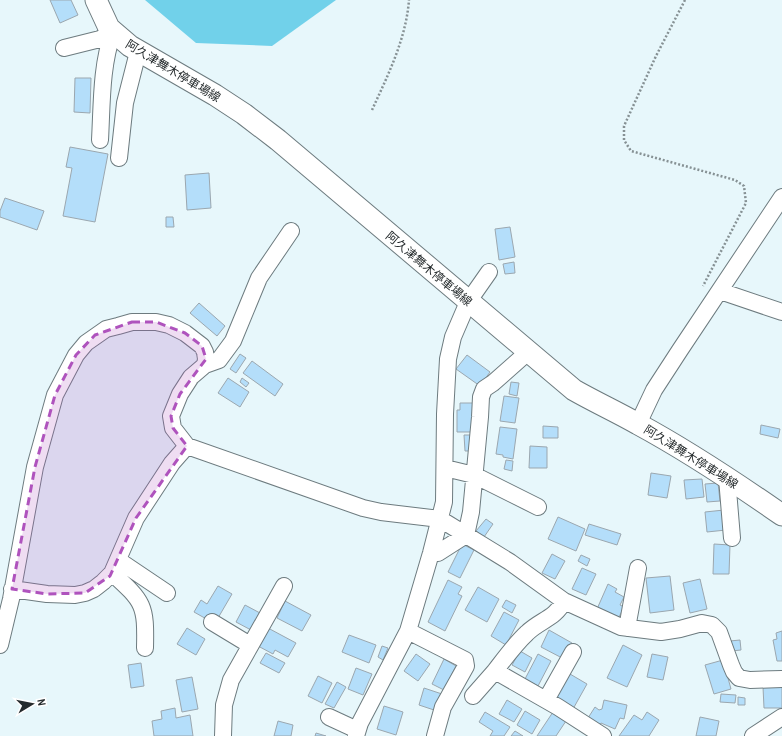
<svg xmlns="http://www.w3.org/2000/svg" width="782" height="736" font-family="'Archivo Narrow','Noto Sans JP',sans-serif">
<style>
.forest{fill:#71d1ea}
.building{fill:#b4defa;stroke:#9ba7af}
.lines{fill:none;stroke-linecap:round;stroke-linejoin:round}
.minor-casing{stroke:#6d7b7f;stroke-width:18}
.major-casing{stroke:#6d7b7f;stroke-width:23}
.path{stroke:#869194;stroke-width:2.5;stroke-dasharray:2 2;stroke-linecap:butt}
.minor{stroke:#fff;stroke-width:16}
.major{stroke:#fff;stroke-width:21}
.marked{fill:#af53bd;fill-opacity:0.2;stroke:#af53bd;stroke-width:3;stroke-dasharray:8 5;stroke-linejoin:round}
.labels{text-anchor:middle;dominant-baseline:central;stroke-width:3;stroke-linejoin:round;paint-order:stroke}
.street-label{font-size:12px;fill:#252b2d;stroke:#fff}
</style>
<rect width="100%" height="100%" fill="#e7f7fb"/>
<path class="forest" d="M 145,0 L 336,0 L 272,46 L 196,43 Z"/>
<path class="building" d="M 50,0 L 71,0 L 78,15 L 60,23 Z
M 75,78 L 91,78 L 90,113 L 74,112 Z
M 70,147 L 108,154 L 95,222 L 63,216 L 72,168 L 66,167 Z
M 209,173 L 211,208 L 187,210 L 185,175 Z
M 5,198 L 44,211 L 37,230 L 0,217 L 0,211 Z
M 166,217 L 173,217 L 174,227 L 166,227 Z
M 510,227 L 515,257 L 499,260 L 495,229 Z
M 514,262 L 515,273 L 505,274 L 503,264 Z
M 199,303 L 225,326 L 217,336 L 190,313 Z
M 240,354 L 246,358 L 236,373 L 230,369 Z
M 467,355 L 490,372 L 480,386 L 456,369 Z
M 252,361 L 283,384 L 275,396 L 243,373 Z
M 228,378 L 249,392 L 240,407 L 218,393 Z
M 242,378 L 249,383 L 246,387 L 240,382 Z
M 511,382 L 519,383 L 517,396 L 509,394 Z
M 504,396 L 519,398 L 515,423 L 500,421 Z
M 460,403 L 475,403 L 475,432 L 457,432 L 457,410 L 460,410 Z
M 761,425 L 780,429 L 778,438 L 760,434 Z
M 543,426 L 558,427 L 558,438 L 543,438 Z
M 500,427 L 517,429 L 513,459 L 503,457 L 503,455 L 496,454 Z
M 464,435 L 474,435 L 475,451 L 465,451 Z
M 530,446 L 547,447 L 547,468 L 529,468 Z
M 506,460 L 513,461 L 512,471 L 504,469 Z
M 651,473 L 671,476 L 667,498 L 648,495 Z
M 702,479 L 704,497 L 686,499 L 684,480 Z
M 718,483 L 720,501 L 707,502 L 705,484 Z
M 724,510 L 726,530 L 707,532 L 705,512 Z
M 558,517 L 585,529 L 576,551 L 548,539 Z
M 486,519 L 493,524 L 484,537 L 476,531 Z
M 589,524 L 621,534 L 617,545 L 585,535 Z
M 462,544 L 474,550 L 460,578 L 448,572 Z
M 714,544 L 730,545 L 729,574 L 713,574 Z
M 552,554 L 565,561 L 555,579 L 542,573 Z
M 581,555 L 590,559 L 587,566 L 578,561 Z
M 582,568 L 596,574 L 586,595 L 572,589 Z
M 670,576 L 674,610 L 650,613 L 646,578 Z
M 700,579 L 707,609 L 690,613 L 683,583 Z
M 448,580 L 462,587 L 458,594 L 462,596 L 445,631 L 428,622 Z
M 608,584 L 617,589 L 615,592 L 624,597 L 620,605 L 624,607 L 617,621 L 597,609 Z
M 218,586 L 232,594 L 218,618 L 210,621 L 194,612 L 201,600 L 207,604 Z
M 478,587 L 499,599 L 487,622 L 465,610 Z
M 506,600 L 516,605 L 512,613 L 502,607 Z
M 285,601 L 311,615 L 302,631 L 277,618 Z
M 245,605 L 260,613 L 251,630 L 236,622 Z
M 504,612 L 519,620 L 506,645 L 491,636 Z
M 187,628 L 205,639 L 196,655 L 177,644 Z
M 268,628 L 296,643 L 288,657 L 275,650 L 273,654 L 258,646 Z
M 549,630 L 572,643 L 564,659 L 541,647 Z
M 782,631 L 782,661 L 777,661 L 773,640 L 777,639 L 776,633 Z
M 349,635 L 376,645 L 369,663 L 342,652 Z
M 740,640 L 741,650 L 731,651 L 730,641 Z
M 623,645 L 642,655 L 627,687 L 607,678 Z
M 382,646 L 388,648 L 383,660 L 378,657 Z
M 520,651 L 532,658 L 525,672 L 512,665 Z
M 266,653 L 285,663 L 279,673 L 260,663 Z
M 416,654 L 430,664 L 418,681 L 404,671 Z
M 538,654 L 551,661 L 538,686 L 525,679 Z
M 652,654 L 668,657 L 663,680 L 647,677 Z
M 444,659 L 456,666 L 444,690 L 432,684 Z
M 723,660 L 731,689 L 714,694 L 705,665 Z
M 141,663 L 144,686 L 131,688 L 128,665 Z
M 356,668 L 372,674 L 363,695 L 348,689 Z
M 570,674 L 587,684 L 573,709 L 555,699 Z
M 318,676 L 332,683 L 322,703 L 308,696 Z
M 192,677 L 198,709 L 182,712 L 176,680 Z
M 337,682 L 346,687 L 334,708 L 325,704 Z
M 763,687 L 782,687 L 782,708 L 764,708 Z
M 424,688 L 442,694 L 437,711 L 419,705 Z
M 721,694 L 736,695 L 735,703 L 720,702 Z
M 738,697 L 745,698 L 745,705 L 738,705 Z
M 507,700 L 522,709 L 514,722 L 499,714 Z
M 604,700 L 627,705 L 624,719 L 620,718 L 615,729 L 601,723 L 599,726 L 588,718 L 595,707 L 599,710 L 602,709 Z
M 384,706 L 403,712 L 396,735 L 377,729 Z
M 175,708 L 176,718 L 190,715 L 193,736 L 154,736 L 152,721 L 162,719 L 161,711 Z
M 525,711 L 540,720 L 532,734 L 517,725 Z
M 485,712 L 510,727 L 504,736 L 490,736 L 493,731 L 479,722 Z
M 553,712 L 566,721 L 556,736 L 537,736 Z
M 647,712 L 659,720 L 649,736 L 619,736 L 634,715 L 642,720 Z
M 700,717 L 719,721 L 716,736 L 696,736 Z
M 278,721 L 293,725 L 291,736 L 274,736 Z
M 515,731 L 523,736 L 511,736 Z
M 316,733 L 326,736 L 315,736 Z"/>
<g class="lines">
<g class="minor-casing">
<path id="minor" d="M 64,48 L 100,39 L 113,32
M 100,140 C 102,103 101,66 113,32
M 119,158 L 125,103 L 138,52
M 720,291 L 782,312
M 205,365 L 219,360 L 233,341 L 259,278 L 291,231
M 638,424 L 654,390 L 680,350 L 782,197
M 445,468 L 474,475 L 538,507
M 727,478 L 732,538
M 431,553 L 438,553 L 466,535 L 471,512 L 480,417 L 481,397 L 484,389 L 493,383 L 528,352
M 118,560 L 167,593
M 112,573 C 144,602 146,605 145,648
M 12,589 L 47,594 L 75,595 L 85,593 L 94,589 L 103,582 L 112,573 L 136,518 L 172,463 L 187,446
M 212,622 L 250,645
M 627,628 L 638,568
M 0,645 L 11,599 L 35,467 L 55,395 L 76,355 L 86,343 L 106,329 L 118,326 L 132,322 L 156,322 L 169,325 L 185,333 L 202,346 L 205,352 L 206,359 L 205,365 L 191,377 L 180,394 L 171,416 L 173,428 L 187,446 L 363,508 L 381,512 L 440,519 L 510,562 L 564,601 L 621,627 L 661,632 L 680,629 L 702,623 L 712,625 L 719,632 L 731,665 L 734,672 L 739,678 L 750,680 L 782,679
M 495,671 C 505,658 515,644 527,633 C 540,620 555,619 564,601
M 473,696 L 495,671 L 558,707 L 603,736
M 546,700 L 573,652
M 329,717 L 357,730
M 223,736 L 224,705 L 231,680 L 284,586
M 356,736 L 360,723 L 408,631
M 435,736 L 443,707 L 466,666 L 465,660 L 408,631 L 431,553 L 444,502 L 445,414 L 448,359 L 453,337 L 468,302 L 489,272
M 753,736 L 782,717"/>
</g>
<g class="major-casing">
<path id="major" d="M 96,0 L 109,28 L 130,46 L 215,95 L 244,114 L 278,140 L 574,390 C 595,402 617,412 638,424 C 688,451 736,483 782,515"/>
</g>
<path class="path" d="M 685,0 L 656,56 L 624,126 L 624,140 L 631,151 L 735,180 L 744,186 L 746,203 L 703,286
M 372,110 C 388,75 406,39 409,0"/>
<use href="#minor" class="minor"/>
<use href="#major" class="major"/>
</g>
<path class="marked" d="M 132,322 L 156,322 L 185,333 L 202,346 L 206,359 L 180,394 L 171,416 L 173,428 L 187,446 L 136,518 L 110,576 L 85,593 L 47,594 L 12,589 L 35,467 L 55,395 L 76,355 L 95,335 Z"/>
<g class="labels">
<g class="street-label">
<text transform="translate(173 71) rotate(31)">阿久津舞木停車場線</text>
<text transform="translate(429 269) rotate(40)">阿久津舞木停車場線</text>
<text transform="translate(691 457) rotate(32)">阿久津舞木停車場線</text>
</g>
</g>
<g transform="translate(32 704) rotate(80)" stroke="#ffffff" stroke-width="3" paint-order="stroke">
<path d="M0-3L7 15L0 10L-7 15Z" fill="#252b2d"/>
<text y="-6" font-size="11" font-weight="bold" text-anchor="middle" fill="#252b2d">N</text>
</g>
</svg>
